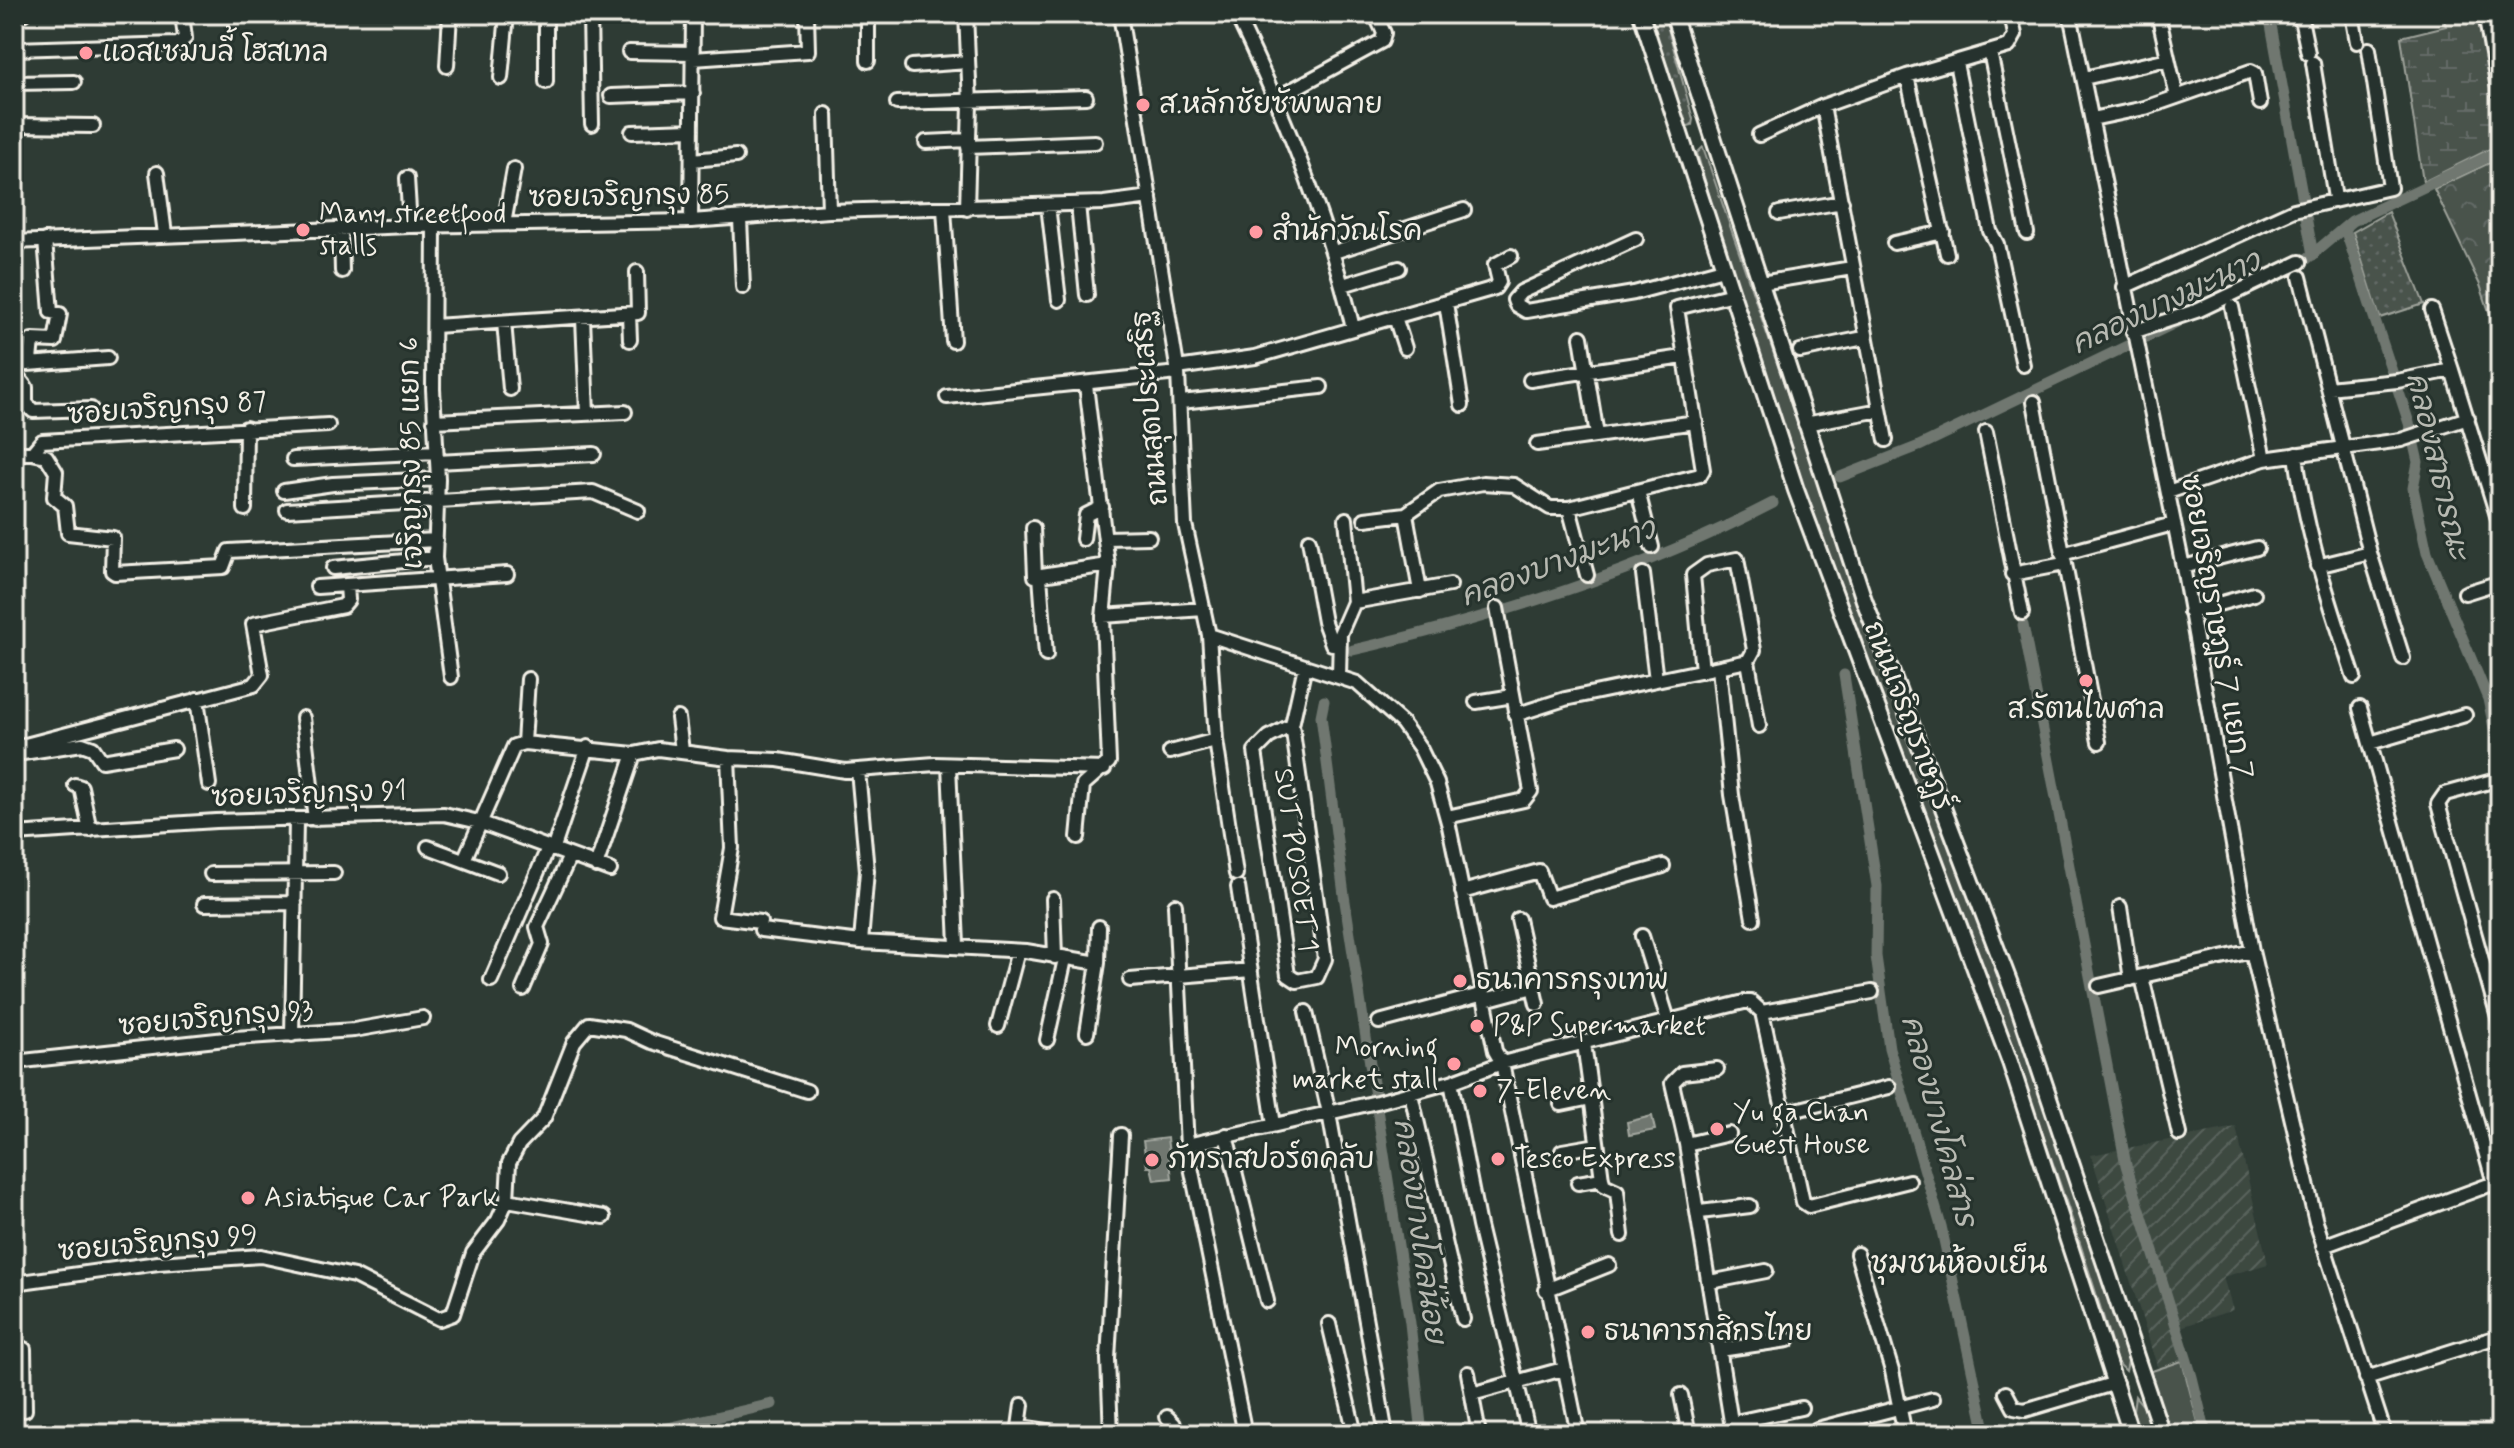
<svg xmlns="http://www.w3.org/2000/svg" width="2514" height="1448" font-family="Mynerve,'Playpen Sans Thai',sans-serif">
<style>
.industrial{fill:url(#industrial-furrows)}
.grass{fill:url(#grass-dots);stroke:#9ea29a;stroke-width:2}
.forest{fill:url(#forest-crowns);stroke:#9ea29a;stroke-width:2}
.wetland{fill:url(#wetland-marsh);stroke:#9ea29a;stroke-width:2}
.garden{fill:#48524c;stroke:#9ea29a;stroke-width:2}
.water{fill:#6f7770;stroke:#a4a8a0;stroke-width:2}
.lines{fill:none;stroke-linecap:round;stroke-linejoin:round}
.canal{stroke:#6f7770;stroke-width:11}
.minor-casing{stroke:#f4f1e8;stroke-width:18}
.major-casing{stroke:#f4f1e8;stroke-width:20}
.minor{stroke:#26332d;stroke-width:12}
.major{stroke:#26332d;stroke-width:14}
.poi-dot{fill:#ff9aa2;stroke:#26332d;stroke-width:3}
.labels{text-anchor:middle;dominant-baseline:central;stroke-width:6;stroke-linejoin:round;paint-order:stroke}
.poi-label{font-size:28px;fill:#f4f1e8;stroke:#26332d;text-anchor:start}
.street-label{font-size:28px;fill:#f4f1e8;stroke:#26332d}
.water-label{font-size:30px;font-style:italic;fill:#b8bab2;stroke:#26332d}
.neighbourhood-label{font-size:30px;fill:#f4f1e8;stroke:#26332d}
</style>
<defs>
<pattern id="industrial-furrows" width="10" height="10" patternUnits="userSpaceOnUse" patternTransform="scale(2)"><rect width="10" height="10" fill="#3c4841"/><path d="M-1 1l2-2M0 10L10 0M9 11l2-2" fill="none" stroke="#59635c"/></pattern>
<pattern id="grass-dots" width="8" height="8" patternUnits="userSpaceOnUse" patternTransform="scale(2)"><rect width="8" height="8" fill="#48524c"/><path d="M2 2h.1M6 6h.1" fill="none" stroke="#636b66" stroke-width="1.8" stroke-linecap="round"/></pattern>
<pattern id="forest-crowns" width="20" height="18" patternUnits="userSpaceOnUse" patternTransform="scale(2)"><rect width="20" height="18" fill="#48524c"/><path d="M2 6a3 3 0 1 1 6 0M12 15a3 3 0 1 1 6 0" fill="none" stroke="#636b66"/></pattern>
<pattern id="wetland-marsh" width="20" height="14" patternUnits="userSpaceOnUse" patternTransform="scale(2)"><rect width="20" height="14" fill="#48524c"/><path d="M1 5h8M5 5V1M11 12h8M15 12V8" fill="none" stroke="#636b66"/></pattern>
</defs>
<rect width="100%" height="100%" fill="#2e3b34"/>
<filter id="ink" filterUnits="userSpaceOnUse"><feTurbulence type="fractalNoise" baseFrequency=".0125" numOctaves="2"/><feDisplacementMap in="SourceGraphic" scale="16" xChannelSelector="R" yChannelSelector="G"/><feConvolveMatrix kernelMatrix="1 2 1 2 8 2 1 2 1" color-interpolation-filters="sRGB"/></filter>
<g filter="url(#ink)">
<path class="industrial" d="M 2236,1127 L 2268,1264 L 2223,1277 L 2233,1310 L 2172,1330 L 2182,1361 L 2158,1369 L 2091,1155 Z"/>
<path class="grass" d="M 1650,14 L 1664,14 L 1693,119 L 1692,125 L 1684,127 Z
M 2388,212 L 2424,304 L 2380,318 L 2353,232 Z"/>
<path class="forest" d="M 2500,158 L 2500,344 L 2480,285 L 2434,189 Z"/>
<path class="wetland" d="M 2460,14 L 2481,14 L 2500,120 L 2500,144 L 2423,182 L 2401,37 L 2446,26 L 2443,18 Z"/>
<path class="garden" d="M 1703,147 L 1865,620 L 2005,984 L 2129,1356 L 2126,1371 L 2117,1362 C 2046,1120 1950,889 1862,653 C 1801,489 1745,322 1697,153 Z
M 2182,1361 L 2201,1434 L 2171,1434 L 2149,1372 Z
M 2135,1396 L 2143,1406 L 2154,1434 L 2139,1434 L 2133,1410 Z"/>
<path class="water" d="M 1652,1116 L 1655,1130 L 1629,1135 L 1627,1122 Z
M 1167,1138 L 1172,1178 L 1154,1180 L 1151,1167 L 1147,1167 L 1143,1141 Z"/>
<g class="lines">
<path class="canal" d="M 2269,14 L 2313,255
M 2345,229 L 2409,423 L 2418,462 L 2413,488 L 2427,553 L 2488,699 L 2500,757
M 2295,269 L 2352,221 L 2500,151
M 1840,477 L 1919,446 L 2177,322
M 2023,625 L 2126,1165 L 2192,1377 L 2206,1434
M 1353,650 C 1499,616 1640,572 1773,503
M 1844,675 L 1877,886 L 1876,956 L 1889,1048 L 1941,1226 L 1986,1434
M 1324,701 L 1321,716 L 1344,895 L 1410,1323 L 1422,1434
M 642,1434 L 772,1404"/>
<g class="minor-casing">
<path id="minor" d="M 14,14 L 23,14
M 590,14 L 592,124
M 966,14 L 970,103 L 967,209
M 1120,14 L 1178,373 L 1185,524 L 1209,635 L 1357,683 L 1402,723 L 1420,748 L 1437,783 L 1449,826 L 1495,1051 L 1502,1063 L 1578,1434
M 1236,14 C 1285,115 1327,219 1353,328
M 2070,14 L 2183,567 L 2252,951 L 2316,1222 L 2385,1434
M 2158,14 L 2177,97
M 2300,14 L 2308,53
M 2352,14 L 2357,42
M 2485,14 L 2500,100
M 14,49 L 178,44 L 185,38 L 182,14
M 629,52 L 693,53
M 1990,52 L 2027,233
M 693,59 L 808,51 L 807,14
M 868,61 L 868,14
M 1956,63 L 1990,231 L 1997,244 L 2023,365
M 2313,63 L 2335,198
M 447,66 L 450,14
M 912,66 L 968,62
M 1907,76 L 1947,254
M 501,78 L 507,14
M 2084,78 L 2168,59
M 546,82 L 546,14
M 14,83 L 74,82
M 611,96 L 693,93
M 1275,99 L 1382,41 L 1384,33 L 1375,14
M 897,103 L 1086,97
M 1823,106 L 1886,440
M 826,114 L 829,211
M 2092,119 L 2145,108 L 2251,71 L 2255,73 L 2260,103
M 14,125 L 93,126
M 632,132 L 692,130
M 1759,135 L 1823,106 L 1907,76 L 2009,46 L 2015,35 L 2011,14
M 926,142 L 969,140
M 968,147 L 1095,142
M 692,160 L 736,156
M 157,173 L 165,234
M 407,178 L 410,226
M 1078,204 L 1087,295
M 1048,205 L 1059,300
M 944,209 L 953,341
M 1779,213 L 1842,202
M 740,219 L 743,287
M 691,221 L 693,14
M 504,224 L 514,169
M 434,226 L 433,389 L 438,479 L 435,558 L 451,677
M 341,229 L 342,271
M 1636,239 L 1521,292 L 1514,300 L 1516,305 L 1526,311 L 1634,293 L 1723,269
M 14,242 L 410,226 L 691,221 L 829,211 L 1104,203 L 1150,197
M 1894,243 L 1943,232
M 1334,252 L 1464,210
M 2300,277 L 2370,553 L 2403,658
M 1761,283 L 1852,268
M 1343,285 L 1399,268
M 2124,287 L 2294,210 L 2390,188 L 2369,49
M 1446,303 L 1462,405
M 2232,307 L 2264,459
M 629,314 L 630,340
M 1395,317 L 1405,348
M 583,318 L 587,414
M 504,322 L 510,389
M 434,326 L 638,313 L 637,272
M 2133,332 L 2199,310 L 2300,262
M 1581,337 L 1597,435
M 1800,351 L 1864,338
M 30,361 L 32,340 L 55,341 L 60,314 L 51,312 L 45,240
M 14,365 L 108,358
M 1177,368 L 1255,357 L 1495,288 L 1499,282 L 1495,265 L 1511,256
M 2452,370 L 2500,525
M 14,372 L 26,387 L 26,403 L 33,411 L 91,409
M 1530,380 L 1683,357
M 2328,388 L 2397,381 L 2452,370 L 2432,310
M 947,397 L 1178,373
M 1181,402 L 1321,387
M 2034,402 L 2099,742
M 434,421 L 625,412
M 1805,424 L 1880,410
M 1986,432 L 2022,613
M 1537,444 L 1696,422
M 14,453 L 32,453 L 42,441 L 328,425
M 32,453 L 46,456 L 56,472 L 54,497 L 65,506 L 68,533 L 113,538 L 112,571 L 115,573 L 223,567 L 229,551 L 436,540
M 2296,454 C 2305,532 2330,603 2354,677
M 293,459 L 436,452
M 437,462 L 594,454
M 284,491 L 333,484 L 438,479
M 1638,491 L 1652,547
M 2168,492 L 2264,459 L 2401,440 L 2468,418
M 1569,508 L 1587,575
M 245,509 L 246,428
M 287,510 L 593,492 L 638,511
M 1406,514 L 1420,591
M 1346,519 L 1354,602 L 1450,585
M 1365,519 L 1406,514 L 1439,491 L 1483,483 L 1514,485 L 1550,508 L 1569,508 L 1700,475 L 1703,470 L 1677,308 L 1733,294
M 1033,528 L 1035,576 L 1108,565
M 1106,538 L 1149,537
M 1083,539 L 1086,515 L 1102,507
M 1309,540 L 1324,622 L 1332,644 L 1339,644
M 2062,554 L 2173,524
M 2317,566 L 2370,553
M 2183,567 L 2257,548
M 333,568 L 435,558
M 1643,574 L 1656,680
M 2012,574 L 2064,564
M 1040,576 L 1046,655
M 317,587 L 507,574
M 2465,593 L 2500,582
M 2190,612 L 2254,594
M 1103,616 L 1204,609
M 1209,635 L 1216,740 L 1236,874
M 1748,661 L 1759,726
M 1719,668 L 1732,795 L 1753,919
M 1339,676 L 1340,634 L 1354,602
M 528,679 L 524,743 L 634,754 L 658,749 L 728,758 L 778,760 L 845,771 L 935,764 L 1104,769
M 197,699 L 209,784
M 1476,702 L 1513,696
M 2360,708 L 2494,1183
M 1515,715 L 1565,699 L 1748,661 L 1754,650 L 1737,559 L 1707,565 L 1693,575 L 1702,671
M 303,718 L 315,819
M 678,718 L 682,751
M 1292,725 L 1269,737 L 1255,751 L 1288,975 L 1297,981 L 1317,977 L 1325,959 L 1292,725 L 1305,666
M 2370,743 L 2465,715
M 14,748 L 254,685 L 262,675 L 253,624 L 343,606 L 348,600 L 347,585
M 1170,752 L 1216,740
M 23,753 L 82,744 L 93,748 L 102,761 L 174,749
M 728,758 L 732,848 L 720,917 L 760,922
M 949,765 L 957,945
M 858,770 L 867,871 L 861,942
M 2500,779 L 2445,794 L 2438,804 L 2500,1024
M 75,785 L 81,787 L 90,830
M 1447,817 L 1524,800 L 1531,791 L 1497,608
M 14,834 L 216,821 L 444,814 L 479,822 L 610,870
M 1078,837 L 1083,785 L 1109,762 L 1103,618 L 1108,565 L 1086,385
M 428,847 L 498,873
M 553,850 L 588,747
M 464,860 L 514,746 L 524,743
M 596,866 L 634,754
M 211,874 L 334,873
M 1238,887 L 1274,1125
M 1462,892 L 1539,871 L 1549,898 L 1663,866
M 1053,899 L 1055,957
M 204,904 L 295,903
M 1175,905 L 1187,1147 L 1245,1434
M 2120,907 L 2131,979
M 1518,919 L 1537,1004
M 761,930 L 861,942 L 1026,951 L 1098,963 L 1087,1033
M 1642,936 L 1668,1020
M 1098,963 L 1099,927
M 2142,977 L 2179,1134
M 491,980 L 548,848
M 1130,980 L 1251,970
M 2099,986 L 2252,951
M 523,989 L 542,944 L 537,927 L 570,856
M 1485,1000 L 1533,987
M 1306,1012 L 1329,1113 L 1386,1434
M 1762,1012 L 1803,1202 L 1809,1206 L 1909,1181
M 1379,1022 L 1484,994
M 998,1026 L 1018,951
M 292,1035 L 296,821
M 1047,1040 L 1065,959
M 1584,1043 L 1602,1179 L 1604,1185 L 1617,1191 L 1622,1235
M 14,1062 L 235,1038 L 354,1030 L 423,1018
M 1451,1082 L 1479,1226 L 1529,1434
M 1411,1094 L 1463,1319
M 1561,1104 L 1590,1098
M 1784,1113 L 1889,1087
M 1729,1134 L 1686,1144 L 1733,1434
M 1226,1135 L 1267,1301
M 1686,1144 L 1672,1083 L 1682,1073 L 1717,1069
M 1187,1145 L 1377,1102 L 1451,1082 L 1502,1063 L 1744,1002 L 1751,1002 L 1762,1012 L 1872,992
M 1562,1151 L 1597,1145
M 1578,1183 L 1602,1179
M 507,1200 L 604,1217
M 1700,1212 L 1750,1206
M 2323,1246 L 2500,1181
M 1857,1254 L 1892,1371 L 1905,1434
M 1710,1282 L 1766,1271
M 14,1283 L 158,1263 L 261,1256 L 354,1276 L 439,1319 L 453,1314 L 473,1253 L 498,1220 L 507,1200 L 509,1163 L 519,1144 L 544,1118 L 574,1042 L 589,1024 L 626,1030 L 652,1042 L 807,1091
M 1546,1290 L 1609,1265
M 1329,1324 L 1355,1434
M 14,1345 L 24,1349 L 25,1410
M 1720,1350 L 1788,1340
M 1468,1373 L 1479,1434
M 2366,1378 L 2500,1336
M 2006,1393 L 2014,1408 L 2025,1410 L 2116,1383
M 1472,1394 L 1563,1369
M 1681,1395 L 1689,1434
M 1167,1417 L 1174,1424 L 1175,1434
M 1731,1423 L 1801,1408
M 1020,1427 L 1061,1433 L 1111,1433
M 1817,1429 L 1933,1399
M 1018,1434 L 1022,1405
M 1111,1434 L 1108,1359 L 1121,1135"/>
</g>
<g class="major-casing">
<path id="major" d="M 1641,14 L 1796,490 L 2010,1062 L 2131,1434
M 1673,14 L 1864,600 L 2018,1005 L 2162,1434"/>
</g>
<use href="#minor" class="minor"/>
<use href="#major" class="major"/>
</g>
</g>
<g class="poi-dot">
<circle cx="86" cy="53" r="8"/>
<circle cx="1143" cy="105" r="8"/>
<circle cx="303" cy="230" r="8"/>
<circle cx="1256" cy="232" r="8"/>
<circle cx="2086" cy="681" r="8"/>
<circle cx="1460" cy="981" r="8"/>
<circle cx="1477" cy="1026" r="8"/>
<circle cx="1454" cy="1064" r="8"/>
<circle cx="1480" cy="1091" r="8"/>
<circle cx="1717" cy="1129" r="8"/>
<circle cx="1498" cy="1159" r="8"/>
<circle cx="1152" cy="1160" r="8"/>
<circle cx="248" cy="1198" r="8"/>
<circle cx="1588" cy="1332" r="8"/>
</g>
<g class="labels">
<g class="poi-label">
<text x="102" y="53">แอสเซมบลี้ โฮสเทล</text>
<text x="1159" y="105">ส.หลักชัยซัพพลาย</text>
<text x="319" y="214">Many streetfood<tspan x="319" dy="32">stalls</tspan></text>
<text x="1272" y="232">สำนักวัณโรค</text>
<text x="2086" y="710" text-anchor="middle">ส.รัตนไพศาล</text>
<text x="1476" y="981">ธนาคารกรุงเทพ</text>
<text x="1493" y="1026">P&amp;P Supermarket</text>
<text x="1438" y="1048" text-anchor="end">Morning<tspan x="1438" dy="32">market stall</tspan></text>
<text x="1496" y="1091">7-Eleven</text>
<text x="1733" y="1113">Yu ga Chan<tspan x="1733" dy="32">Guest House</tspan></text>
<text x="1514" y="1159">Tesco Express</text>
<text x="1168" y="1160">ภัทราสปอร์ตคลับ</text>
<text x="264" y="1198">Asiatique Car Park</text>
<text x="1604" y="1332">ธนาคารกสิกรไทย</text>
</g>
<g class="street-label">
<text transform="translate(629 197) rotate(-1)">ซอยเจริญกรุง 85</text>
<text transform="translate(1151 408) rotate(-95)">ถนนสุดประเสริฐ</text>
<text transform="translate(167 409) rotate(-4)">ซอยเจริญกรุง 87</text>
<text transform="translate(412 453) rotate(-91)">เจริญกรุง 85 แยก 6</text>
<text transform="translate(2216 627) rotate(80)">ซอยเจริญราษฎร์ 7 แยก 7</text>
<text transform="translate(1907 716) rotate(69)">ถนนเจริญราษฎร์</text>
<text transform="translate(309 795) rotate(-2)">ซอยเจริญกรุง 91</text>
<text transform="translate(1295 860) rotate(82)">SUT POSOET 1</text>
<text transform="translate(216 1019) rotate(-5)">ซอยเจริญกรุง 93</text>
<text transform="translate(158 1244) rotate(-5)">ซอยเจริญกรุง 99</text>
</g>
<g class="water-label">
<text transform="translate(2166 303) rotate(-25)">คลองบางมะนาว</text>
<text transform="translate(2437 466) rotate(77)">คลองสาธารณะ</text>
<text transform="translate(1558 563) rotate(-20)">คลองบางมะนาว</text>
<text transform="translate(1938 1121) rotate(75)">คลองบางโคล่สาร</text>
<text transform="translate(1419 1231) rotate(82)">คลองบางโคล่น้อย</text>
</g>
<g class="neighbourhood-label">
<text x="1959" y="1264">ชุมชนห้องเย็น</text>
</g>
</g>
<rect width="2514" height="1448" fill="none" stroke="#26332d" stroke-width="48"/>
<rect x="24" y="24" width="2466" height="1400" fill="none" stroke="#f4f1e8" stroke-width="3" filter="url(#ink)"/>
</svg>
